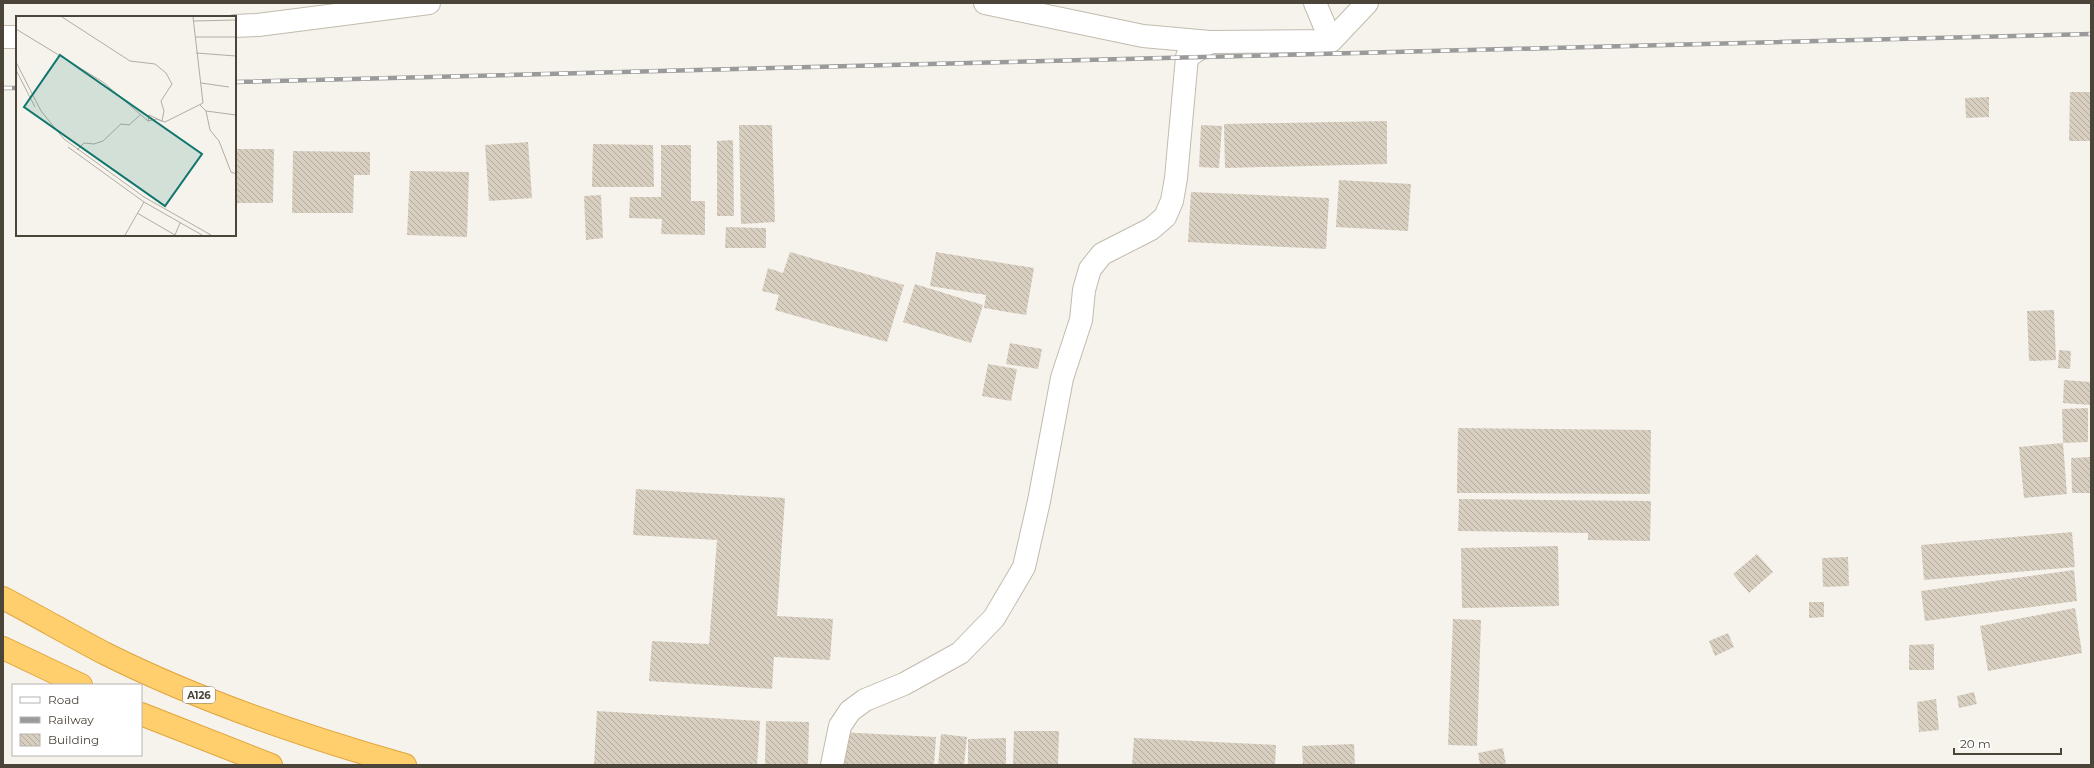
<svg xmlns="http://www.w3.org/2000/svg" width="2094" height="768" font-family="Montserrat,sans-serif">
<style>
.building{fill:url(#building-back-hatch)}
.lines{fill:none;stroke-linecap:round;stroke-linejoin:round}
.minor-casing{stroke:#c2bbae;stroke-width:24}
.highway-casing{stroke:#e0a43c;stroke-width:24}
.minor{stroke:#fff;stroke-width:22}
.highway{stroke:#ffcf6e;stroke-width:22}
.rail-casing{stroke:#9a9a9a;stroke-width:4.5}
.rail{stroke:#fff;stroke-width:3;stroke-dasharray:9;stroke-linecap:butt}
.labels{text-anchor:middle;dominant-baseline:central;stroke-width:3;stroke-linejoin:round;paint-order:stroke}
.shield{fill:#fff;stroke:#817c74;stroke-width:1}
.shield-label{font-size:10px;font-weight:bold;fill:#4b4439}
.inset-road{fill:none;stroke:#b2ada4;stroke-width:1}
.view{fill:#0f766e;fill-opacity:0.15;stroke:#0f766e;stroke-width:2}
.inset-edge{fill:none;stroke:#4b4439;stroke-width:2}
</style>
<defs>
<pattern id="building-back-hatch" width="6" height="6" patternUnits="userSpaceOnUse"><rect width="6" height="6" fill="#d8cfc1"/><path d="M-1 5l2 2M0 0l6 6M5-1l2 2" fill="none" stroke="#b1aa9e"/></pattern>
</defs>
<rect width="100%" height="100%" fill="#f6f3ec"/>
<path class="building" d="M 2070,92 L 2091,92 L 2091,141 L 2069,141 Z
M 1989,97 L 1989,117 L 1966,118 L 1965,98 Z
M 1387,121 L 1387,164 L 1225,168 L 1224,124 Z
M 739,125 L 772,125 L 775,222 L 741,224 Z
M 1201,125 L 1222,126 L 1219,168 L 1199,167 Z
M 733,140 L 734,216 L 717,216 L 717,141 Z
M 528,142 L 532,198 L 489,201 L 485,145 Z
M 593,144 L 653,145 L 654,187 L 592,187 Z
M 661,145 L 691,145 L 691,201 L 705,201 L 705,235 L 661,234 L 662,219 L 629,218 L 630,197 L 661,197 Z
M 235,149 L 274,149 L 273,203 L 235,203 Z
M 293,151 L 370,152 L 370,175 L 354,175 L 353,213 L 292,213 Z
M 410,171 L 469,172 L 467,237 L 407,235 Z
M 1339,180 L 1411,184 L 1408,231 L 1336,227 Z
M 1191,192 L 1329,198 L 1326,249 L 1188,242 Z
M 601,195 L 603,238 L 586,240 L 584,196 Z
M 726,227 L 766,228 L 766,248 L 725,248 Z
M 790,252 L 904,285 L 887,342 L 775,310 L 779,295 L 762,291 L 768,268 L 783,273 Z
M 936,252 L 1034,268 L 1026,315 L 984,308 L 986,295 L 930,286 Z
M 915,284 L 983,305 L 971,343 L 903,322 Z
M 2054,310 L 2056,360 L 2029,361 L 2027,311 Z
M 1010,343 L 1042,349 L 1038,369 L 1006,364 Z
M 2059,350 L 2071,351 L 2070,369 L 2058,368 Z
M 988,364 L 1017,369 L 1011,401 L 982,396 Z
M 2064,380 L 2091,382 L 2091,405 L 2063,403 Z
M 2088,408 L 2088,442 L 2063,443 L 2062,409 Z
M 1458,428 L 1651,430 L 1650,494 L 1457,493 Z
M 2063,443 L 2067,494 L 2024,498 L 2019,447 Z
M 2091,457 L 2091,493 L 2072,493 L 2071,458 Z
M 636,489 L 785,498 L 777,616 L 833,619 L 830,660 L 774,657 L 772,689 L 649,681 L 652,641 L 709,644 L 717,540 L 633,535 Z
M 1459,499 L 1651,501 L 1650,541 L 1588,540 L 1588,533 L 1458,531 Z
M 2072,532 L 2075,567 L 1924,580 L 1921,545 Z
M 1558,546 L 1559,606 L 1462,608 L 1461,548 Z
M 1757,554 L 1773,572 L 1749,593 L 1733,574 Z
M 1848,557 L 1849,586 L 1823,587 L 1822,558 Z
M 2074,570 L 2077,601 L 1925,621 L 1921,591 Z
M 1809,602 L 1824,602 L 1824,617 L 1809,618 Z
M 2075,608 L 2082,653 L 1988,671 L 1980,626 Z
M 1453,619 L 1481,620 L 1477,746 L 1448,745 Z
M 1728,633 L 1734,647 L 1715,656 L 1709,641 Z
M 1934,644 L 1934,670 L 1909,670 L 1909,645 Z
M 1974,692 L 1977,704 L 1959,708 L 1957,696 Z
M 1936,699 L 1939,730 L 1919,732 L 1917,702 Z
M 597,711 L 760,721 L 757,765 L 594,765 Z
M 766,721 L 809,722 L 808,765 L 765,765 Z
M 1014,731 L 1059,731 L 1058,765 L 1013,765 Z
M 839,732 L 936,737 L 934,765 L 837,765 Z
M 941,734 L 967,737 L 964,765 L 938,765 Z
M 1006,738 L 1006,765 L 968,765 L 968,739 Z
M 1134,738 L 1276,745 L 1275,765 L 1132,765 Z
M 1354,744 L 1355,765 L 1303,765 L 1302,746 Z
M 1503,748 L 1506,765 L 1480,765 L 1478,753 Z"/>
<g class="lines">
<g class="minor-casing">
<path id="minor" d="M 985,3 L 1143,36 L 1210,42 L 1331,41 L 1367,3
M 1315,3 L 1331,41
M 235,26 L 258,25 L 429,3
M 3,37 L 17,37
M 832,765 L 840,726 L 850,711 L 865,700 L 904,684 L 960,653 L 994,618 L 1024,567 L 1039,501 L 1062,378 L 1081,320 L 1084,290 L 1090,269 L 1102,254 L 1151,229 L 1165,217 L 1172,201 L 1176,178 L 1187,57 L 1210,42"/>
</g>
<g class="highway-casing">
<path id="highway" d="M 3,598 C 37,616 70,635 104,653 C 200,701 302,736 405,765
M 3,648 L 81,685
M 141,714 L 271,765"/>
</g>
<use href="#minor" class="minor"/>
<use href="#highway" class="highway"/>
<g class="rail-casing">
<path id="rail" d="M 235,82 L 2091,34
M 3,88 L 17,88"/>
</g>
<use href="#rail" class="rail"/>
</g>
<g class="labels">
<rect class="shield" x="183" y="687" width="32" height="16" rx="3"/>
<g class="shield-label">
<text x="199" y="695">A126</text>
</g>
</g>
<g transform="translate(16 16)">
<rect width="220" height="220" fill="#f6f3ec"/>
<path class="inset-road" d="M 46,1 L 114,45 L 139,48 L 150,57 L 156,68 L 145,85 L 148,95 L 146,105 L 133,99 L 132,105M 177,5 L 220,4M 0,13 L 87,66 L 132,105 L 140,103 L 149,106 L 187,87 L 177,1M 179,21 L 220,21M 180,37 L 220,40M 0,46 L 25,95 L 48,123 L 128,181 L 195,219M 0,54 L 19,91M 185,67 L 213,71M 184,89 L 190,95 L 220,99M 190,95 L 194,114 L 203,125 L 215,156 L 220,158M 52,131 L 128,186 L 186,219M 61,134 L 68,127 L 78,128 L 87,125 L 105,108 L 113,109 L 124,99M 121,197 L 159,219M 109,219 L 128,186M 159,219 L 164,207"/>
<path class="view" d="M 44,39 L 186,138 L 149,190 L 8,91 Z"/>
<rect width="220" height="220" class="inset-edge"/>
</g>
<rect width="2094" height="768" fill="none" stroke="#4b4439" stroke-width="8"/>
<rect x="12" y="684" width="130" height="72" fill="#ffffff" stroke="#b7b4b0"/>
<rect x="20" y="697" width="20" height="6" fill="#ffffff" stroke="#b7b4b0"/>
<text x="48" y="704" font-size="12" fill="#4b4439">Road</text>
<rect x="20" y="717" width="20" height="6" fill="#9a9a9a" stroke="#b7b4b0"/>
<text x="48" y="724" font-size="12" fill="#4b4439">Railway</text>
<rect x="20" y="734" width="20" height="12" fill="url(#building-back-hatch)" stroke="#b7b4b0"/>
<text x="48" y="744" font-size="12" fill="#4b4439">Building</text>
<path d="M1954 748v6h107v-6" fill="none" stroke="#4b4439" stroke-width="2"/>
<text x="1960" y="748" font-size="12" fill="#4b4439" stroke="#ffffff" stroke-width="3" paint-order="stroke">20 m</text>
</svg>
